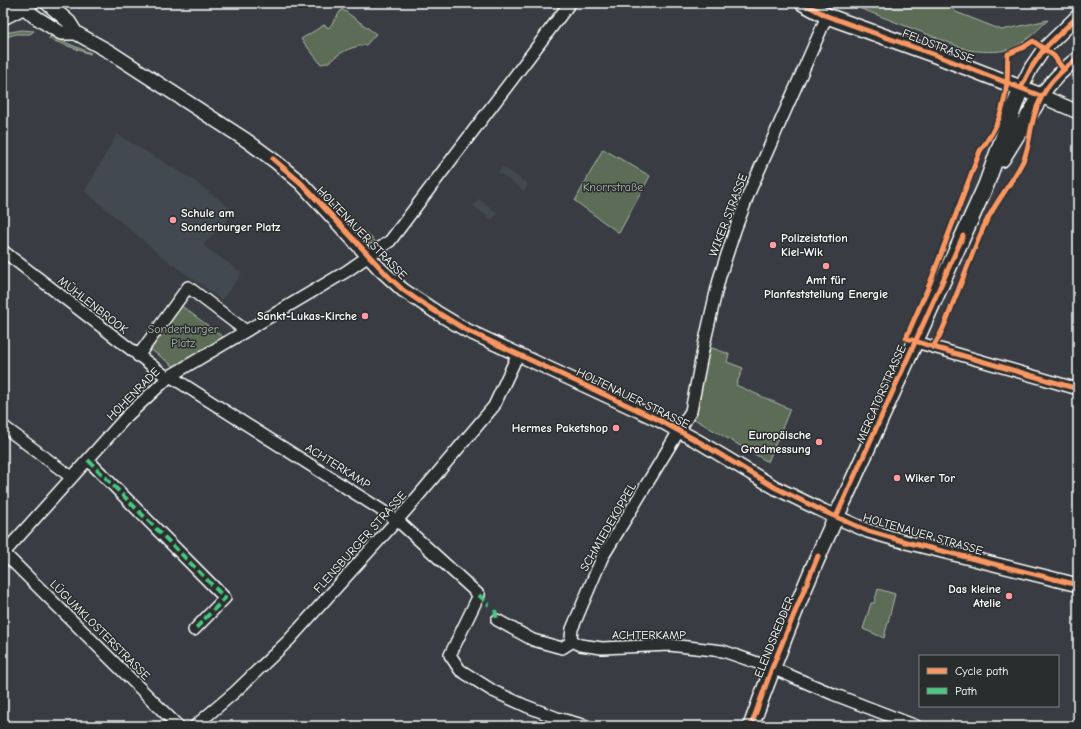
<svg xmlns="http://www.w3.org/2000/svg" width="1081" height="729" font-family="'Comic Neue',sans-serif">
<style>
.built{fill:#434851}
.green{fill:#5b6c56;stroke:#adb6aa}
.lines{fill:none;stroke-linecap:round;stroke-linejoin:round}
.minor-casing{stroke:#fff;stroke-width:14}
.tertiary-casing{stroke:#fff;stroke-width:16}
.secondary-casing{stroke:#fff;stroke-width:18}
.minor{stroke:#2a2d2e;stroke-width:11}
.tertiary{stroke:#2a2d2e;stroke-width:13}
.secondary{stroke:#2a2d2e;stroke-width:15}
.quiet{stroke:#46c982;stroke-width:4;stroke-dasharray:8 4;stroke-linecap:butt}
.cycleway-casing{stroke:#2a2d2e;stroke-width:8}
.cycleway{stroke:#f99763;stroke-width:5}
.poi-dot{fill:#ff9aa2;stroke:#2a2d2e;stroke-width:1.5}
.labels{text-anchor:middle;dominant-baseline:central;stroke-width:3;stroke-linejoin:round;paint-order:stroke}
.street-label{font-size:12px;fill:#fff;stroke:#2a2d2e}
.park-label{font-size:12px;fill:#adb6aa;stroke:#2a2d2e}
.poi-label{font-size:12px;font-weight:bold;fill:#fff;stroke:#2a2d2e;text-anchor:end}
</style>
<rect width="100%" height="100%" fill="#393d43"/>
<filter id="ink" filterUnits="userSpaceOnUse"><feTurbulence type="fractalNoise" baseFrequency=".025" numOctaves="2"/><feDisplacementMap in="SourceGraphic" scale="8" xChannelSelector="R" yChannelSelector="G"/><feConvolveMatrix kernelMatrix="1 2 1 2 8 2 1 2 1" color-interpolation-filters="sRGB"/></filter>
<g filter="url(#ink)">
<path class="built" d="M 117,134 L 193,180 L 234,211 L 225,223 L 203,245 L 242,273 L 222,300 L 160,255 L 85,191 Z
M 502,166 L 528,184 L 524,191 L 498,172 Z
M 479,199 L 498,213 L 492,220 L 473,206 Z"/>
<path class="green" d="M 846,3 L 947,3 L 956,12 L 1002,30 L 1048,20 C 1018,49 1011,55 968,50 Z
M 342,9 L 376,34 L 366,45 C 356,46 347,49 338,55 C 332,59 330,63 321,64 L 301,39 L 324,25 L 329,28 Z
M 22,30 L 34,31 L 30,34 L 16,34 L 3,38 L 3,34 L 4,33 Z
M 50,36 L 91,53 L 90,54 L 49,39 Z
M 603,149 L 650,176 L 619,233 L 575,201 Z
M 364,231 L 378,244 L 369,244 L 360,234 Z
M 179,304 L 223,337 L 175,367 L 147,347 Z
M 704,345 L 729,354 L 727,362 L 743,368 L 736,385 L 790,409 L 768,462 L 689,416 Z
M 878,589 L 895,594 L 884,638 L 863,629 L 871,603 L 874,603 Z"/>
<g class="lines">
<g class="minor-casing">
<path id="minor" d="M 3,251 L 168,378
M 916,342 L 1078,389
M 138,356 L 188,287 L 246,331
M 170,376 L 397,520 L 479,595 L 450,655 L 460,670 L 493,691 L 526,706 L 557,718 L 587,726
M 3,426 L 71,477
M 88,460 L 225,598 L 194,630
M 4,553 L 178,726
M 3,554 L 127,416 L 170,376 L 347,271 L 390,241 L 570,3
M 497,620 L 533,640 L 562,648 L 573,641
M 573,641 L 571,637 L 572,629 L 602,558 L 691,411 L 704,345 L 716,292 L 720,276 L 735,230 L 749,193 L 827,16
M 573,641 L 580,645 L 602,648 L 669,645 L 723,651 L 772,668 L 833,694 L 916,726
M 195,726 L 235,692 L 289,640 L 408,508 L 494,406 L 518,354"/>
</g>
<g class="tertiary-casing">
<path id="tertiary" d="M 19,3 L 34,16 L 61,33 L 76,33 L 110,52 L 246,140 L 276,162 L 301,183 L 380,269 L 403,290 L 436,312 L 466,330 L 659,420 L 701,443 L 776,488 L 823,511 L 868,531 L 906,542 L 1078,585
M 47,3 L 69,22 L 76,33
M 1078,58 C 1062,70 1052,80 1041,96 L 1078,112
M 1021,88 L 1031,68 L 1044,49 L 1078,16"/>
</g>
<g class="secondary-casing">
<path id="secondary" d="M 803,3 L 827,16 L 938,56 L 1041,96 L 1002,159
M 3,17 L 30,3
M 751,726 C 779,649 809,572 845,498 L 986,185 L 1021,88"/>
</g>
<use href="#minor" class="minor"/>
<use href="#tertiary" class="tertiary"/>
<use href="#secondary" class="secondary"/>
<path class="quiet" d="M 88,460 L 225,598 L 194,630
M 479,595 L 489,605
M 495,610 L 497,620"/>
<g class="cycleway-casing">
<path id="cycleway" d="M 803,3 L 827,16 L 938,56 L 1041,96
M 1063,69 L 1054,56 L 1033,41 L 1024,47 L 1008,54 C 1007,63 1008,73 1007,82 C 1004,111 997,128 980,151 L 930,283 L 906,338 L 933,347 L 1078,389
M 1021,88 L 1031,68 L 1044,49 L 1078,16
M 273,159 L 301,183 L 389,277 L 403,290 L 425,305 L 466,330 L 659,420 L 701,443 L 776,488 L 823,511 L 868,531 L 906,542 L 1078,585
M 933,347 C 942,334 947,319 953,303 C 964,277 973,250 985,224 C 996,201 1013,182 1024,159 C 1028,149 1029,140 1031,129 C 1037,96 1051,78 1078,58
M 836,517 L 963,236
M 751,726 L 772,668 L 818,556"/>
</g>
<use href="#cycleway" class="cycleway"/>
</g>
</g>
<g class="poi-dot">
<circle cx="173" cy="220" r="4"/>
<circle cx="773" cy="245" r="4"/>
<circle cx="826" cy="266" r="4"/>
<circle cx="365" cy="316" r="4"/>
<circle cx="616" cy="428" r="4"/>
<circle cx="819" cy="442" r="4"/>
<circle cx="897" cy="478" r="4"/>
<circle cx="1009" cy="596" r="4"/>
</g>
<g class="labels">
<g class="street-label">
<text transform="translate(938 46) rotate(21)">FELDSTRASSE</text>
<text transform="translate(728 215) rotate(-69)">WIKER STRASSE</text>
<text transform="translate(362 233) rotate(46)">HOLTENAUER STRASSE</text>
<text transform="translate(93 305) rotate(38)">MÜHLENBROOK</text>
<text transform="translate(133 394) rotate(-45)">HOHENRADE</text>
<text transform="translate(881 394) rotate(-66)">MERCATORSTRASSE</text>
<text transform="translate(633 398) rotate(26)">HOLTENAUER STRASSE</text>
<text transform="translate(338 466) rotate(32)">ACHTERKAMP</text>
<text transform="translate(608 527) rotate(-60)">SCHMIEDEKOPPEL</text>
<text transform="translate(923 534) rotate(16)">HOLTENAUER STRASSE</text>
<text transform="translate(360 542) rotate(-48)">FLENSBURGER STRASSE</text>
<text transform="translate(100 630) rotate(45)">LÜGUMKLOSTERSTRASSE</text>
<text x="649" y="635">ACHTERKAMP</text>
<text transform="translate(774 637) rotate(-68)">ELENDSREDDER</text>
</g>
<g class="park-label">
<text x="613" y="187">Knorrstraße</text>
<text x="183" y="329">Sonderburger<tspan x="183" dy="14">Platz</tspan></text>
</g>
<g class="poi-label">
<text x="181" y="213" text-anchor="start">Schule am<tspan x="181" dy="14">Sonderburger Platz</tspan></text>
<text x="781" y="238" text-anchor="start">Polizeistation<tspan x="781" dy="14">Kiel-Wik</tspan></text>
<text x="826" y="280" text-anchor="middle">Amt für<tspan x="826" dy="14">Planfeststellung Energie</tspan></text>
<text x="357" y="316">Sankt-Lukas-Kirche</text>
<text x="608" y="428">Hermes Paketshop</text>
<text x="811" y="435">Europäische<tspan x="811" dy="14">Gradmessung</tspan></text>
<text x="905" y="478" text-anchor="start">Wiker Tor</text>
<text x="1001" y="589">Das kleine<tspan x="1001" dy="14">Atelie</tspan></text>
</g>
</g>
<rect width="1081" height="729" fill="none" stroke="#2a2d2e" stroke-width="16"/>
<rect x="8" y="8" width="1065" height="713" fill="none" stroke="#fff" stroke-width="1.5" filter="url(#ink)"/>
<rect x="919" y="655" width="140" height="52" fill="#2a2d2e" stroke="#7f8182"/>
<rect x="927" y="668" width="20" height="6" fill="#f99763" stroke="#7f8182"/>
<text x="955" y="675" font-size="12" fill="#ffffff">Cycle path</text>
<rect x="927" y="688" width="20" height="6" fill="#46c982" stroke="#7f8182"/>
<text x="955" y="695" font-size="12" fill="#ffffff">Path</text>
</svg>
